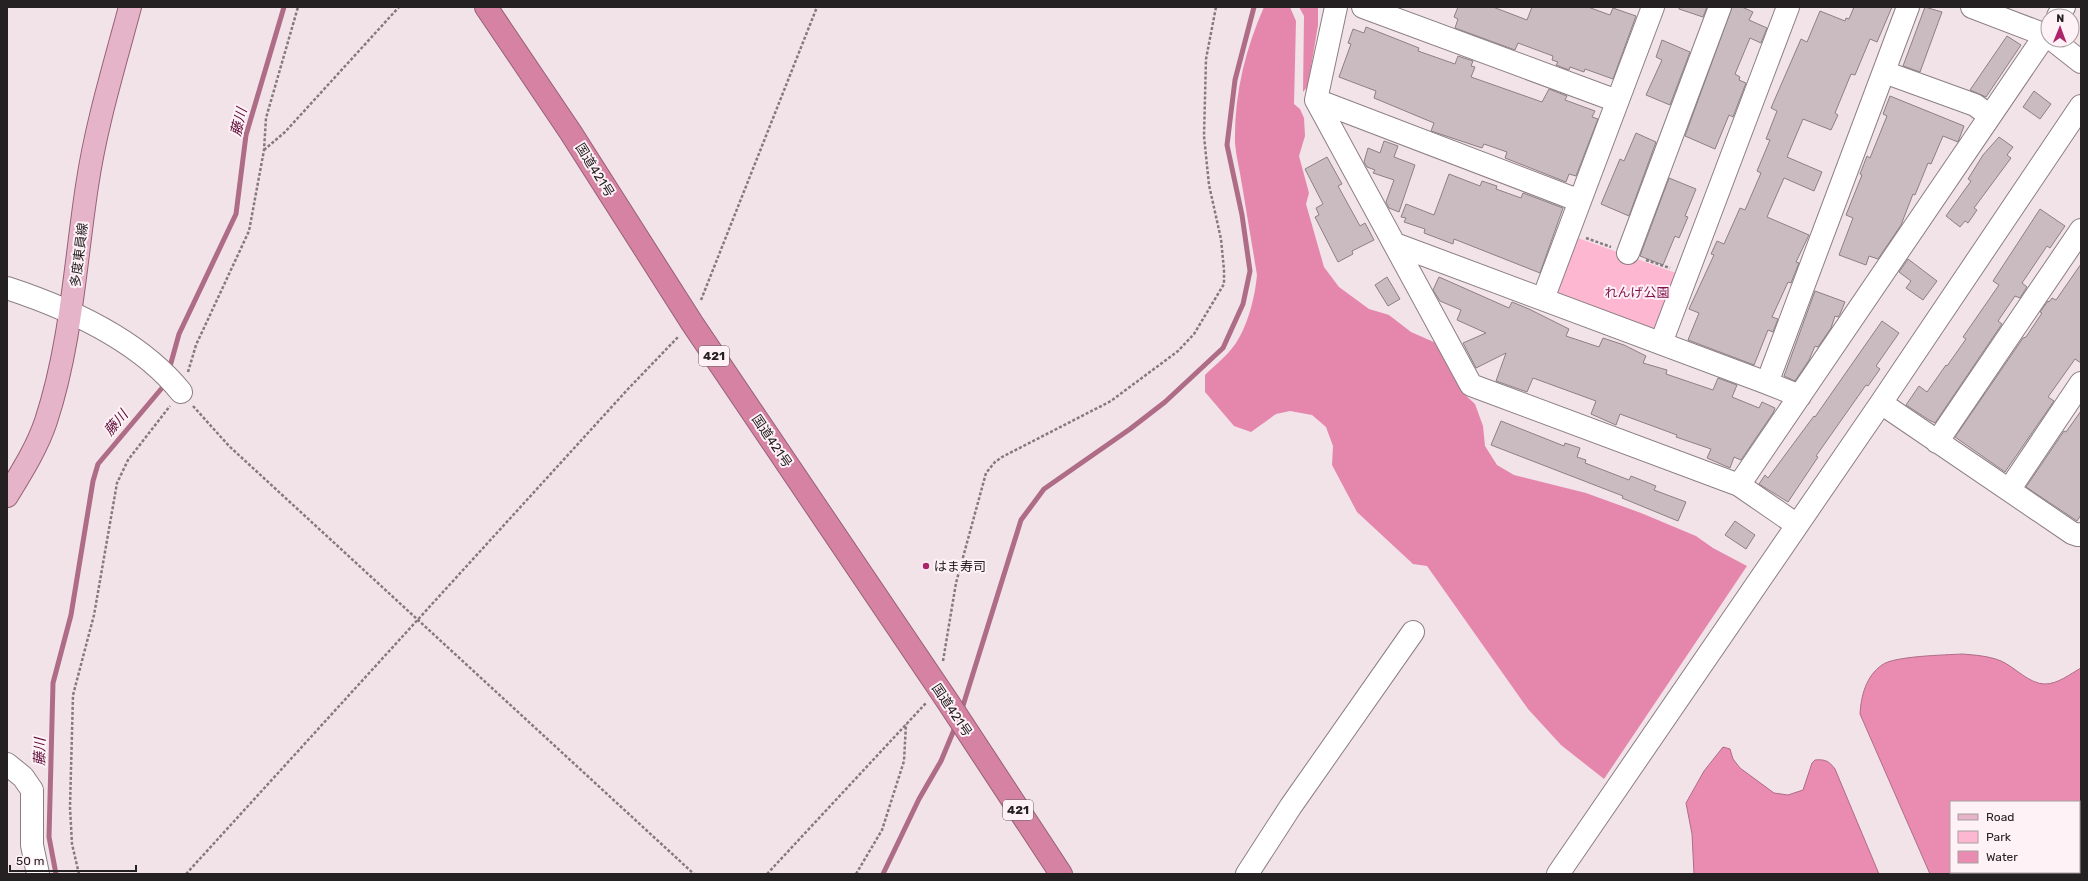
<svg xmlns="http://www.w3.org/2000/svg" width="2088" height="881" font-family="Rubik,'Noto Sans JP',sans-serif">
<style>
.green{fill:#feb7d1}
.forest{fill:#e587ad}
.water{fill:#ea8cb2;stroke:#af6c87}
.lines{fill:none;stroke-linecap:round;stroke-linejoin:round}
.stream{stroke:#af6c87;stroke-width:5}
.building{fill:#c9bbbf;stroke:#8d8084}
.minor-casing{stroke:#8c7f83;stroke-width:24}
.major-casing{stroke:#976076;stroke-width:24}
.highway-casing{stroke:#976076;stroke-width:24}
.path{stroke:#847a7d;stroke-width:2.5;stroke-dasharray:3 2;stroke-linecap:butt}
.minor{stroke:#fff;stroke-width:22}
.major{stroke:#e6b4c8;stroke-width:22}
.highway{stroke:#d582a3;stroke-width:22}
.poi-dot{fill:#ac256a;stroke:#fef2f6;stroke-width:1.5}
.labels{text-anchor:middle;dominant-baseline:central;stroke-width:4;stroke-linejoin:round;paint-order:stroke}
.shield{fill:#fef2f6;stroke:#665f62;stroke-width:1}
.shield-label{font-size:12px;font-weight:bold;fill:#252022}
.street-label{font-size:13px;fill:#252022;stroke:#fef2f6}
.park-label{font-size:13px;fill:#7f0e4b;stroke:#fef2f6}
.poi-label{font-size:13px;fill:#252022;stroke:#fef2f6;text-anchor:start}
.water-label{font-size:14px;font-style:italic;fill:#5e0936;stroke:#fef2f6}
</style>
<rect width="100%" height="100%" fill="#f2e3e8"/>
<path class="green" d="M 1575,237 L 1679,274 L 1660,326 L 1653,331 L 1556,293 Z"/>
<path class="forest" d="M 1264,7 L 1290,7 L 1296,21 L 1294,104 L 1300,109 L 1304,118 L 1305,136 L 1299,156 L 1309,193 L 1306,204 L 1324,267 L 1339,287 L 1369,309 L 1389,315 L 1411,332 L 1436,343 L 1463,393 L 1475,404 L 1483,426 L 1485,446 L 1497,465 L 1514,475 L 1586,493 L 1641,513 L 1696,536 L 1713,548 L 1747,566 L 1604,779 L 1561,745 L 1528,709 L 1427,566 L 1413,564 L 1357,512 L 1332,465 L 1333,446 L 1326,427 L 1312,415 L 1290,411 L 1276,414 L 1251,432 L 1234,426 L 1205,392 L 1205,375 C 1216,364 1231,353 1239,338 C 1249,320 1255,296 1257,275 C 1252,245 1247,215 1242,185 C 1240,171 1236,157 1235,143 C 1234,95 1245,50 1264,7 Z
M 1299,7 L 1318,7 L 1318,25 L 1308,86 L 1303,92 L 1304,16 Z"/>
<path class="water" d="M 1962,654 C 1975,655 1989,656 2001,661 C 2015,667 2029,684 2045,684 C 2058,684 2070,674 2081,668 L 2081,836 L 2079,837 L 2079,802 L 1951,802 L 1951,872 L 2034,872 L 2031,874 L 1930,874 L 1860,714 C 1861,696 1866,676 1882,665 C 1893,656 1946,655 1962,654 Z
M 1723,747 L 1730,749 L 1733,759 L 1740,768 L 1774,793 L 1788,795 L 1803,790 L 1812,763 L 1815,760 C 1825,759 1829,761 1835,769 L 1879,874 L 1694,874 L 1692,834 L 1686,803 L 1704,771 Z"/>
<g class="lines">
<path class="stream" d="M 169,370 L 179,334 L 236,214 L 246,135 L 284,7
M 961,712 L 1021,520 L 1044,489 L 1130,429 L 1165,402 L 1223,348 L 1243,304 L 1250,271 L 1242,215 L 1227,145 L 1235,80 L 1254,7
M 56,874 L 49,837 L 53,683 L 71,615 L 93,481 L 98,464 L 162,388 L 164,383
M 883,874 L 919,799 L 941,761 L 956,725"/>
</g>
<path class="building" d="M 1458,7 L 1493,7 L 1527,20 L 1532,7 L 1588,7 L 1610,15 L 1613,8 L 1636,16 L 1613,79 L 1585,69 L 1584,72 L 1570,67 L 1569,70 L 1556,65 L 1558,62 L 1552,60 L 1553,56 L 1518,43 L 1515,50 L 1455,28 L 1458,19 L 1454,17 Z
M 1679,7 L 1707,7 L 1703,17 L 1679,9 Z
M 1732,7 L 1742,7 L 1753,12 L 1749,20 L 1767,28 L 1761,43 L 1750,38 L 1735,74 L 1740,77 L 1739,80 L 1746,83 L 1733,117 L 1729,115 L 1715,149 L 1685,136 Z
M 1854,7 L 1892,7 L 1877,42 L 1870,39 L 1855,75 L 1851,74 L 1835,113 L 1838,115 L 1831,130 L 1803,119 L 1787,157 L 1822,172 L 1814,191 L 1784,178 L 1767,217 L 1809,235 L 1796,262 L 1799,263 L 1791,283 L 1788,282 L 1772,317 L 1778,319 L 1773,332 L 1768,330 L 1754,365 L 1688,340 L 1699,313 L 1689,309 L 1714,255 L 1711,254 L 1717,241 L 1724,244 L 1740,208 L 1745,210 L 1761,173 L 1757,171 L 1770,140 L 1766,139 L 1777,111 L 1771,108 L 1801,39 L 1807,42 L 1820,11 L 1845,21 L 1846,18 L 1849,19 Z
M 1925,7 L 1942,12 L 1920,72 L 1903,66 Z
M 1366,27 L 1419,48 L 1418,51 L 1455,64 L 1458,56 L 1473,61 L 1471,66 L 1475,67 L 1471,77 L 1542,102 L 1549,89 L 1567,96 L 1565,100 L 1595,111 L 1592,117 L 1598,119 L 1576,176 L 1569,174 L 1566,182 L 1505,158 L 1507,152 L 1484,144 L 1482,148 L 1431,131 L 1434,123 L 1374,98 L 1376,91 L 1339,77 L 1351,44 L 1348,43 L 1353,29 L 1364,33 Z
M 2007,36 L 2021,45 L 1986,97 L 1970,90 Z
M 1662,40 L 1690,52 L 1670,105 L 1646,95 L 1662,60 L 1656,57 Z
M 2034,91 L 2051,104 L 2040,119 L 2023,107 Z
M 1890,96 L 1964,126 L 1958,142 L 1943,136 L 1931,164 L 1928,163 L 1915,195 L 1913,194 L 1901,225 L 1878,259 L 1869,256 L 1866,265 L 1839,255 L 1853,218 L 1846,215 L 1862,175 L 1860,174 L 1867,156 L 1870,158 L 1887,116 L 1883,114 Z
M 1636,133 L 1656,142 L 1629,216 L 1601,204 L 1620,159 L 1624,161 Z
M 1999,137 L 2013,147 L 2007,155 L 2011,158 L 1974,208 L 1977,210 L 1968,223 L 1965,221 L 1960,227 L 1946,216 L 1971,181 L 1968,179 L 1983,155 Z
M 1384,141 L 1398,146 L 1394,157 L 1415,165 L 1399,212 L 1389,208 L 1386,202 L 1394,180 L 1373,173 L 1375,170 L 1367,167 L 1364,162 L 1368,148 L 1380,153 Z
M 1327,157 L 1342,184 L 1338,186 L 1360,226 L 1365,223 L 1374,240 L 1352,251 L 1353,254 L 1338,262 L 1315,217 L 1319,215 L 1316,208 L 1323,204 L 1305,169 Z
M 1449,174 L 1480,186 L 1482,181 L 1497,186 L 1496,189 L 1521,198 L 1523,193 L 1563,208 L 1540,273 L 1454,239 L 1453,244 L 1424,233 L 1425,229 L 1404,222 L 1406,218 L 1401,217 L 1406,204 L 1434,215 Z
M 1669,178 L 1696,189 L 1685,216 L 1688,217 L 1679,238 L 1675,236 L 1663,265 L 1640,256 Z
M 2040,209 L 2065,226 L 2050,248 L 2047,246 L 2022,283 L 2027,287 L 2020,298 L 2015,296 L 1998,321 L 2002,324 L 1935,423 L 1929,420 L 1906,405 L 1919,386 L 1927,392 L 1946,365 L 1947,366 L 1966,339 L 1963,337 L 1999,285 L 1993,281 Z
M 1908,259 L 1937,281 L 1923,300 L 1906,288 L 1911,281 L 1899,272 Z
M 2081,264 L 2081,363 L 2075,359 L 2048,397 L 2054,401 L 2005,472 L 1955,437 L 2023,338 L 2026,337 L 2042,313 L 2040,312 L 2048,301 L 2049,302 L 2052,298 L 2056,300 Z
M 1387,277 L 1400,299 L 1388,306 L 1375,285 Z
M 1439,277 L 1509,308 L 1512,302 L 1529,309 L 1569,329 L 1566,336 L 1599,347 L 1603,338 L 1624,345 L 1646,356 L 1643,363 L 1667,370 L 1666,374 L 1713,390 L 1718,378 L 1737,385 L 1732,397 L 1759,408 L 1762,402 L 1775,408 L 1773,413 L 1741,460 L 1734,457 L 1730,468 L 1707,458 L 1711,449 L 1676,437 L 1677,435 L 1620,414 L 1616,425 L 1591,414 L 1596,401 L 1533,378 L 1527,392 L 1496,381 L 1506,353 L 1476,368 L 1463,343 L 1486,333 L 1457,320 L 1461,310 L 1440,301 L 1433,290 Z
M 1815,291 L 1845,302 L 1840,314 L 1838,317 L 1835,316 L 1831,328 L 1818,347 L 1815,346 L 1809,360 L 1795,381 L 1784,376 Z
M 1882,321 L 1899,333 L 1876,366 L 1880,369 L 1868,386 L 1866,385 L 1816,456 L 1818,457 L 1788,502 L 1759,484 L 1765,475 L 1768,478 L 1814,416 L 1815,417 Z
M 2081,411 L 2081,515 L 2077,521 L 2026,487 L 2064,431 L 2066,432 Z
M 1501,421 L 1564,446 L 1565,443 L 1580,448 L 1577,457 L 1586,460 L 1585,463 L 1629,480 L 1631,476 L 1656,486 L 1654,490 L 1686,502 L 1678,521 L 1622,498 L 1623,496 L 1491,445 Z
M 1735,521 L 1755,535 L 1746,549 L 1725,535 Z"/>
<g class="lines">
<g class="minor-casing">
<path id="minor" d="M 1336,7 L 1316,100 L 1471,385 L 1739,485 L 1797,525
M 1363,7 L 1617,101
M 1972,7 L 2048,36
M 2058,16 L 2064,7
M 2053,40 L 2081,62
M 1884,72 L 1975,105 L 1990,116
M 1316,100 L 1580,201
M 1395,244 L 1767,383 L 1908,7
M 1628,253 L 1720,7
M 7,288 C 68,308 140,341 181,392
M 1543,299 L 1653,7
M 1661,343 L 1788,7
M 1767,383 L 1800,396
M 1881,403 L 2072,533 L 2078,535 L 2081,534
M 1937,442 L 2081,230
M 1739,485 L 2048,31
M 2009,490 L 2081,383
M 7,764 L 23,777 L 32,790 L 32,845 L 38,874
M 1247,874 L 1291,806 L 1413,632
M 1558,874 L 1881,403 L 2081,106"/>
</g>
<g class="major-casing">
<path id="major" d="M 7,496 C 21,473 37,448 46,421 C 71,345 75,265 87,186 C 96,125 114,67 130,7"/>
</g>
<g class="highway-casing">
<path id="highway" d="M 486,7 L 571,133 L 692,323 L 948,702 L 1061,874"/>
</g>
<path class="path" d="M 264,150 L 285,132 L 399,7
M 1586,238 L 1611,247
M 1646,260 L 1670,268
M 701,300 L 817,7
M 188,372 L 196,345 L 249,231 L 264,150 L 266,118 L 298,7
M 193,406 L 229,446 L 694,874
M 943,661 L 956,583 L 986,473 L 995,462 L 1002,457 L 1111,401 L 1178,351 L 1194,334 L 1224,284 L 1224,270 L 1221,239 L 1209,185 L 1204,136 L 1206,59 L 1216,7
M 79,874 L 72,844 L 70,807 L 73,695 L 94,615 L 117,483 L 128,460 L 170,406
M 186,874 L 628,389 L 679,336
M 767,874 L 926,703
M 856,874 L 882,830 L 904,761 L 906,724"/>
<use href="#minor" class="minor"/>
<use href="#major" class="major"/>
<use href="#highway" class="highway"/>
</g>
<circle class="poi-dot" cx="926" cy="566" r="4"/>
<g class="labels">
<g class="shield">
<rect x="699" y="346" width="30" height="20" rx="3"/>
<rect x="1003" y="800" width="30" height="20" rx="3"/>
</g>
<g class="shield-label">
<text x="714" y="356">421</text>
<text x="1018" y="810">421</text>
</g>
<g class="street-label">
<text transform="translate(595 170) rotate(58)">国道421号</text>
<text transform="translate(79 255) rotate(-83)">多度東員線</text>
<text transform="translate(772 441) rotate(56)">国道421号</text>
<text transform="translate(952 710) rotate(56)">国道421号</text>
</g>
<g class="park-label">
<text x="1637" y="292">れんげ公園</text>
</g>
<g class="poi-label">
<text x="934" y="566">はま寿司</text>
</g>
<g class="water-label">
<text transform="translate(239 122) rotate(-76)">藤川</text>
<text transform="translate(116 423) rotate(-50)">藤川</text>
<text transform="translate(40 752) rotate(-89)">藤川</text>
</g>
</g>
<rect width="2088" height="881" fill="none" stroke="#252022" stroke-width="16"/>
<rect x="1950" y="801" width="130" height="72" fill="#fef2f6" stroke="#a79ea1"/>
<rect x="1958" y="814" width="20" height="6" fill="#e6b4c8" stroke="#a79ea1"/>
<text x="1986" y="821" font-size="12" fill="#252022">Road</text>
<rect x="1958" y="831" width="20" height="12" fill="#feb7d1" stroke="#a79ea1"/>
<text x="1986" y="841" font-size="12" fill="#252022">Park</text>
<rect x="1958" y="851" width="20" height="12" fill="#ea8cb2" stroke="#a79ea1"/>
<text x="1986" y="861" font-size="12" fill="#252022">Water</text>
<g transform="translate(2060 28) rotate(1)"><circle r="19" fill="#fef2f6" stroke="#a79ea1"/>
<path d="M0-3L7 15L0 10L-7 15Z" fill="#ac256a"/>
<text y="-6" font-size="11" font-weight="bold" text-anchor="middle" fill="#252022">N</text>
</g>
<path d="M10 865v6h126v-6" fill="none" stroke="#252022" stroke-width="2"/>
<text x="16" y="865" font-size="12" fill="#252022" stroke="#fef2f6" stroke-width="3" paint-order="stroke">50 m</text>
</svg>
